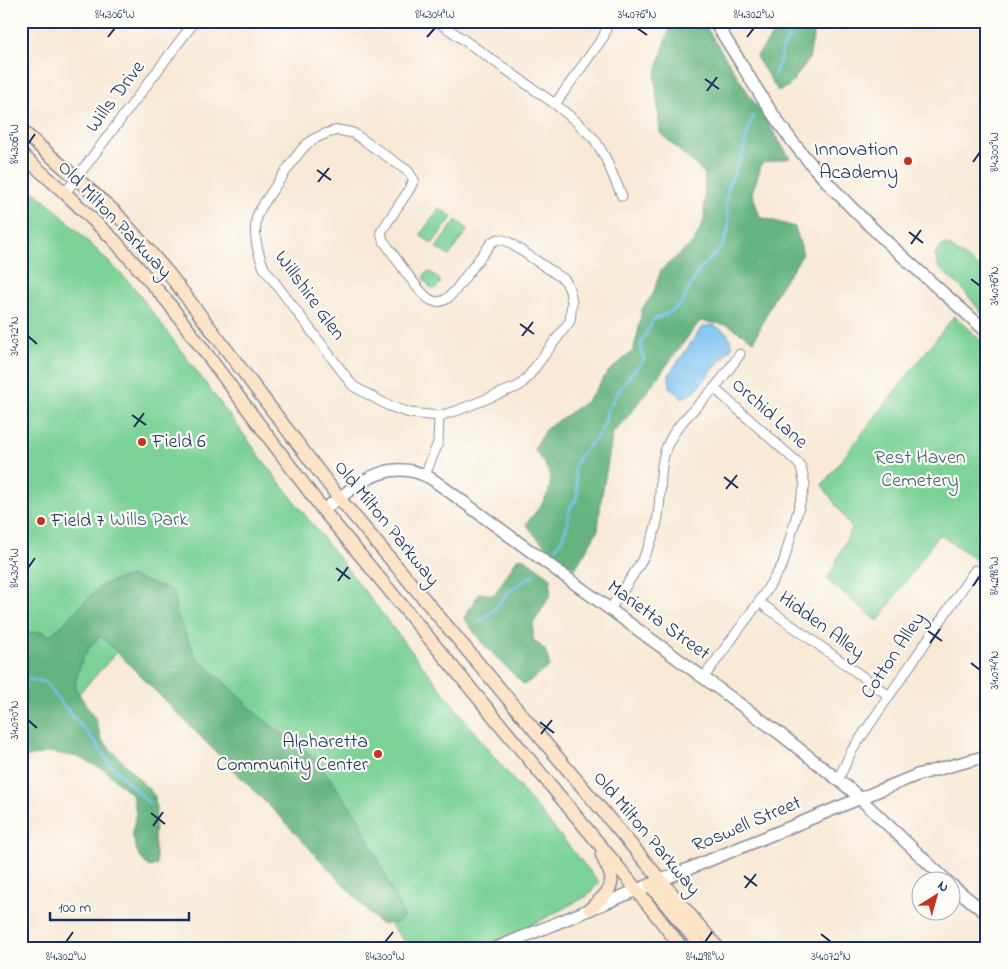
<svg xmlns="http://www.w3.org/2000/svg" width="1008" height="969" font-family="'Indie Flower',sans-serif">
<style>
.green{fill:#7cd296;stroke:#4c807a}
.forest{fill:#65b47f;stroke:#40726e}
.water{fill:#78c1f0;stroke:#4a78a7}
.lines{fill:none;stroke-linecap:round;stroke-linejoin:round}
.stream{stroke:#78c1f0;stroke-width:2.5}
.minor-casing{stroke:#8a8c9a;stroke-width:11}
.tertiary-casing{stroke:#8a8c9a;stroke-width:14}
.secondary-casing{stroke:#8a8c9a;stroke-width:15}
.minor{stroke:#fff;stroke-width:9}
.tertiary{stroke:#fff;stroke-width:11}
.secondary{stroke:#fee4c6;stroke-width:12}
.ticks{fill:none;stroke:#1b2f5e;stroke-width:2}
.poi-dot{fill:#c8321e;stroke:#fdfcf7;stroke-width:2}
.labels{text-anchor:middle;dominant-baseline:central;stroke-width:4.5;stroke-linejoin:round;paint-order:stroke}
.street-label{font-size:20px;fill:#1b2f5e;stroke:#fdfcf7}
.poi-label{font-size:20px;fill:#1b2f5e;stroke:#fdfcf7;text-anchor:end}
.park-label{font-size:20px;fill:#38606f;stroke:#fdfcf7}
.neatline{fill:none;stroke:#1b2f5e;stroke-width:2}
.ticks-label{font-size:12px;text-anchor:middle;fill:#1b2f5e}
</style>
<rect width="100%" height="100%" fill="#fdfcf7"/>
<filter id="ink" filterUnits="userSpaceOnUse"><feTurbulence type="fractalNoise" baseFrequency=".02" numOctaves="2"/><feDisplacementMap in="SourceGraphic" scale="10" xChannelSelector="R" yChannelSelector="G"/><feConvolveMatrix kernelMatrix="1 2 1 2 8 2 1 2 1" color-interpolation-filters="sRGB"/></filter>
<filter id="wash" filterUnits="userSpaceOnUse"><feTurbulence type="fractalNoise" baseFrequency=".0096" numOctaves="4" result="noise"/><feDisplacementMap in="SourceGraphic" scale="20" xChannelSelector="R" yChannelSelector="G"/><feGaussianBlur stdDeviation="1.12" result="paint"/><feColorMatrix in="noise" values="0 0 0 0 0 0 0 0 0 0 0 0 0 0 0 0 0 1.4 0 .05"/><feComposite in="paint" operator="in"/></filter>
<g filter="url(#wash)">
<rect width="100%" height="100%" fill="#f8e9d6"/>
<path class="green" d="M 21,181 L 54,208 L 132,285 L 277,479 L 490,752 L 599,882 L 587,896 L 509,937 L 484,948 L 410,948 L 275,789 L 123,646 L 21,756 Z
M 439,208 L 452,217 L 432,244 L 420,235 Z
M 456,220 L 468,229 L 449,256 L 436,248 Z
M 943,245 L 948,245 L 987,273 L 987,320 L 961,287 L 939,268 L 935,254 Z
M 430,272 L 438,278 L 441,283 L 435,289 L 430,287 L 423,278 L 426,273 Z
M 954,316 L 987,346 L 987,567 L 939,534 L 878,621 L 827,580 L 852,528 L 822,485 Z"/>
<path class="forest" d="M 672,21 L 702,21 L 790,158 L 762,163 L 752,193 L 760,217 L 795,227 L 803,254 L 777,292 L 754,341 L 728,325 L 700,321 L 623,423 L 613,433 L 601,500 L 598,530 L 575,569 L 538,539 L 526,524 C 550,494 562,483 534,449 L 546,429 L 587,401 L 608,372 L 633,351 L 638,333 L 642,309 L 653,294 L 661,270 L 694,242 L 704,221 L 705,174 L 660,133 L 655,76 Z
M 781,21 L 816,21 L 809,59 L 789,86 L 778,91 L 756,57 L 781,24 Z
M 522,557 L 551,578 L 550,596 L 533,624 L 533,639 L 545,650 L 550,666 L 524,685 L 483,644 L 464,618 L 479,593 L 494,595 L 517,559 Z
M 130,576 L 174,591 L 176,613 L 195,655 L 259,716 L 317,760 L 359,819 L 404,917 L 397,923 L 380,924 L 283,820 L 101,636 C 85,647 77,669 75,688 L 96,720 L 101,739 L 155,796 L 156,811 L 154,838 L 157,865 L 149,867 L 139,856 L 132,835 L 136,812 L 132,795 L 105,770 L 78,757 L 49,752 L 21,759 L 21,633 L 44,632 L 49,636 L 62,625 L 101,585 Z"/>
<path class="water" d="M 713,325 L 727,333 L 733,346 L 694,392 L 682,398 L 670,388 L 669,375 L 702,327 Z"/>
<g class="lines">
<path class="stream" d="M 962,21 L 964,25
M 774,75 L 780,61 L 782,49 L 788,40 L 794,21
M 556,547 L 562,539 L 567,526 L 570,508 L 577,498 L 577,487 L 574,469 L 579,457 L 598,436 L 604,425 L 607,410 L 628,377 L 645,359 L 641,353 L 641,344 L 653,320 L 672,311 L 681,304 L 699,270 L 723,246 L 729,227 L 726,198 L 729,185 L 743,152 L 748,130 L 753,116
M 479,622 L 495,609 L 509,591 L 533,575
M 21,678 L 45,682 L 58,699 L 96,743 L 110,764 L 149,803"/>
</g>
</g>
<g filter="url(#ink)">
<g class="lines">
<g class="minor-casing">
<path id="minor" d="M 437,21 L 555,104 L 578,123 L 595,140 L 605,157 L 622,196
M 555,104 L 604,36 L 608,21
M 338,130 L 353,133 L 408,171 L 414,180 L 409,190 L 381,232 L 383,240 C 393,253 420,297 433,301 C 442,304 448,298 454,292 L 492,242 L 498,239 L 507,241 L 565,280 L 570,291 L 572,302 L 570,321 L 527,378 L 519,386 L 456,411 L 439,416 L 410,413 L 389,406 L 353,386 L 264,268 C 257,250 253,236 257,216 C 259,209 300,149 307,144 C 317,136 326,133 338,130 Z
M 65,193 L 195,21
M 425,475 L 438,443 L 439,416
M 759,602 L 888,695
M 610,609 C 628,582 648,557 656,526 C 663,500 657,471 667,446 C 678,421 698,407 715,387 C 724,377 732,365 740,354
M 704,677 L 759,602 L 783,564 L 805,485 L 801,467 L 796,461 L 714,388
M 838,780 L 851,752 L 975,570"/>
</g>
<g class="tertiary-casing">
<path id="tertiary" d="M 714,21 C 743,64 767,111 800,151 C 855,218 923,274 987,332
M 323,510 C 357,485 389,454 432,479 L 779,733 L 851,790 L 948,882
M 950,884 L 987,914
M 496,948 L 917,775 L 987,756"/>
</g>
<g class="secondary-casing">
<path id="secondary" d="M 21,130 L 116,213 L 169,274 L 339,498 L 718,948
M 21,154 L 65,193 L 114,240 L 167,301 L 323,510 L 628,879 L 682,948
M 650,885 L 702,948
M 590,909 C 601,899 616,889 610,873 C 608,867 604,861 602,855"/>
</g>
<use href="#minor" class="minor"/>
<use href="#tertiary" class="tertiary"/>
<use href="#secondary" class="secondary"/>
</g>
</g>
<path class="ticks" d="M 637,28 L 647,35M 108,37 L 115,28M 427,37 L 435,28M 747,37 L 754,28M 705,79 L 719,89M 707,91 L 717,77M 28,144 L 35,134M 973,162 L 980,152M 317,170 L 331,180M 318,182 L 329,168M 909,232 L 923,243M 911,244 L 921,230M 971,279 L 980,286M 520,324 L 534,334M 28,336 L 37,344M 522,336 L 533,322M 132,415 L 146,425M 134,427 L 144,413M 724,477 L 738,488M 726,489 L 737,475M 28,568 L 35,558M 336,568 L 350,579M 338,581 L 348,567M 973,586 L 980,576M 928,631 L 942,641M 930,643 L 940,629M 971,663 L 980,670M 28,720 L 37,728M 540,722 L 554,733M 541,734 L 552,720M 151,813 L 165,824M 153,826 L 163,812M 744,876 L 757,886M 745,888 L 756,874M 821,934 L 831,942M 66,942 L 73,932M 385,942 L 393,932M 705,942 L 712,932"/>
<g class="poi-dot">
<circle cx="908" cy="161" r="5"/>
<circle cx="142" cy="442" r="5"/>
<circle cx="41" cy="521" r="5"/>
<circle cx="378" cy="754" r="5"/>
</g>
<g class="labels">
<g class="street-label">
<text transform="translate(116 97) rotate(-53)">Wills Drive</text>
<text transform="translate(114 220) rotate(46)">Old Milton Parkway</text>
<text transform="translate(309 296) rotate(54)">Willshire Glen</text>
<text transform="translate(769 414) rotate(42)">Orchid Lane</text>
<text transform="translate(386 524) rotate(51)">Old Milton Parkway</text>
<text transform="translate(658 621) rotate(36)">Marietta Street</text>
<text transform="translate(821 626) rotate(36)">Hidden Alley</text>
<text transform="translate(894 656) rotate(-56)">Cotton Alley</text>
<text transform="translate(747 825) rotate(-23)">Roswell Street</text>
<text transform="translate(646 834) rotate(50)">Old Milton Parkway</text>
</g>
<g class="poi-label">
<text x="898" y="150">Innovation<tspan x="898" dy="23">Academy</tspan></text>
<text x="152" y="442" text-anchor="start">Field 6</text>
<text x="51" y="521" text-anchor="start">Field 7</text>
<text x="368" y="742">Alpharetta<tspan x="368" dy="23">Community Center</tspan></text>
</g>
<g class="park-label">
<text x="920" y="458">Rest Haven<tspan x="920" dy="23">Cemetery</tspan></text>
<text x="149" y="520">Wills Park</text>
</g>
</g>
<rect width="1008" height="969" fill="none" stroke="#fdfcf7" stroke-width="55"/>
<g transform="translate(936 896) rotate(37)"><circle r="24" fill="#fdfcf7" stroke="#a3aaba"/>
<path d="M0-4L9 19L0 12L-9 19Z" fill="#c8321e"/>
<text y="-8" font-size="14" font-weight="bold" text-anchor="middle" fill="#1b2f5e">N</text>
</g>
<path d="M50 912v8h139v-8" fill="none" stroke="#1b2f5e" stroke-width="2.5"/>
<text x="58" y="912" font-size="15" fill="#1b2f5e" stroke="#fdfcf7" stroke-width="4" paint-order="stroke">100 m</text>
<rect x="28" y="28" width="952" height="914" class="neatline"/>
<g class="ticks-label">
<text x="115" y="18">84.306°W</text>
<text x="435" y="18">84.304°W</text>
<text x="637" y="18">34.076°N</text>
<text x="754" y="18">84.302°W</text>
<text transform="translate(14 144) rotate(-90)" y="4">84.306°W</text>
<text transform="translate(994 152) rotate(-90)" y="4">84.300°W</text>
<text transform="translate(994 286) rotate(-90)" y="4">34.076°N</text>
<text transform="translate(14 336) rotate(-90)" y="4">34.072°N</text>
<text transform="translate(14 568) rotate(-90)" y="4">84.304°W</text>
<text transform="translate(994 576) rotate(-90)" y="4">84.298°W</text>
<text transform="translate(994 670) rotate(-90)" y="4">34.074°N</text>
<text transform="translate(14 720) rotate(-90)" y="4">34.070°N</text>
<text x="66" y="960">84.302°W</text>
<text x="385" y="960">84.300°W</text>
<text x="705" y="960">84.298°W</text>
<text x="831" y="960">34.072°N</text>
</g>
</svg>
